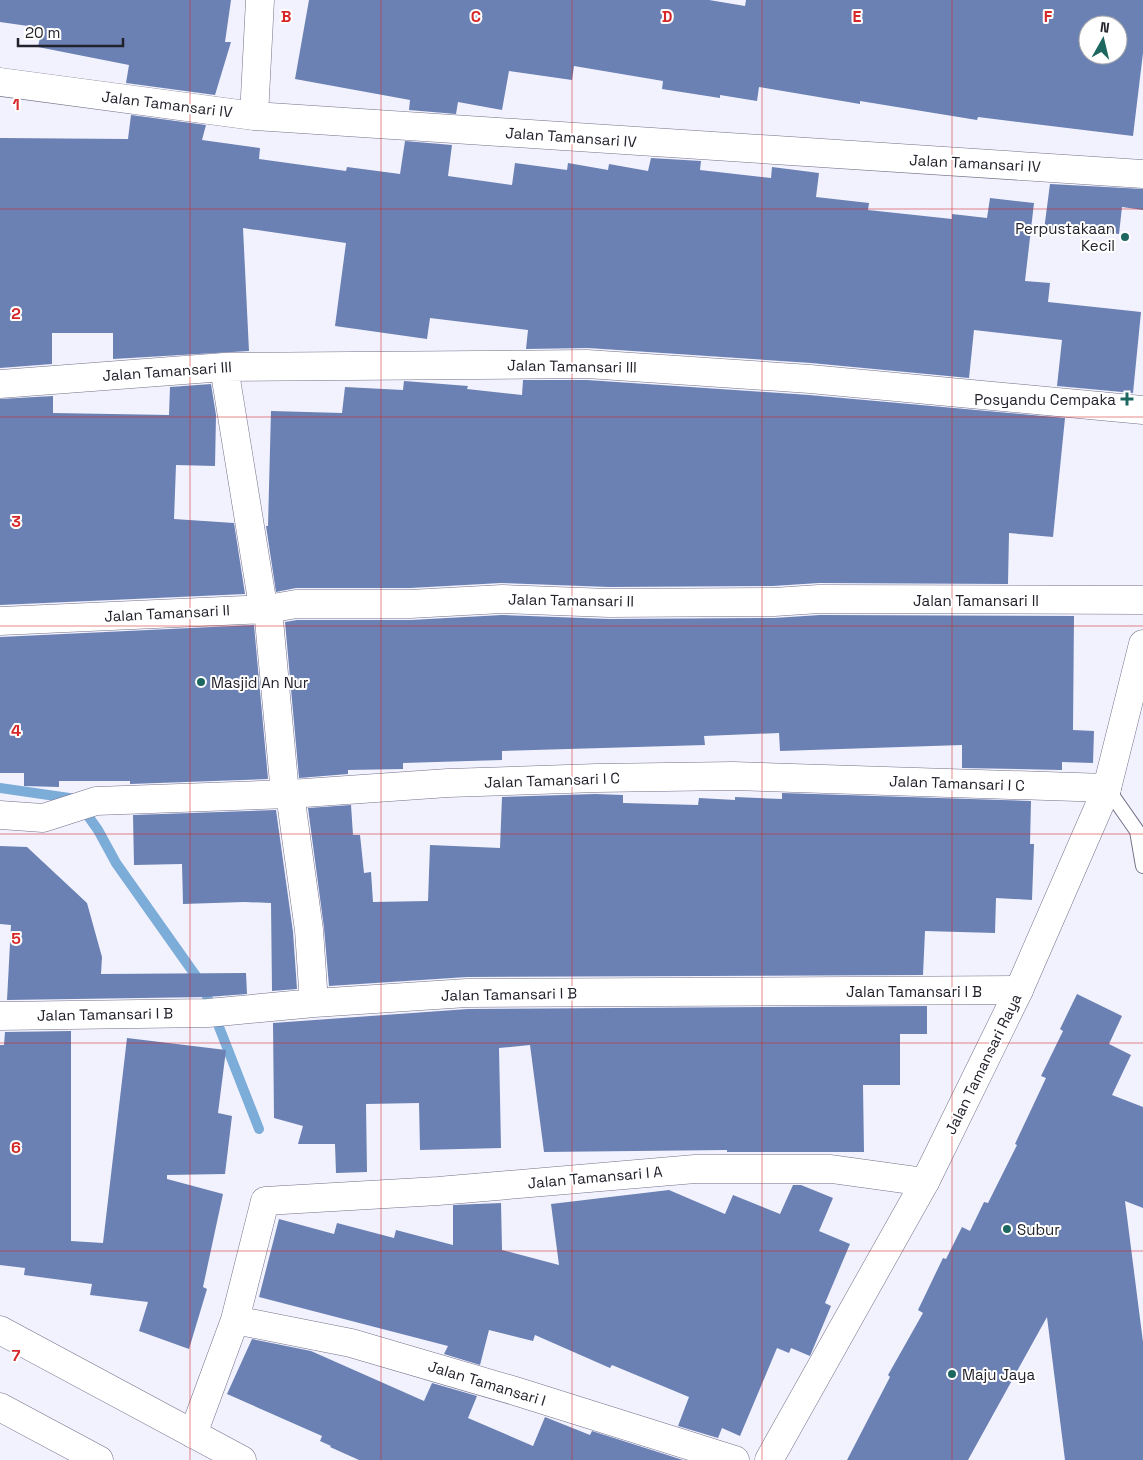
<svg xmlns="http://www.w3.org/2000/svg" width="1143" height="1460" font-family="'Space Grotesk',sans-serif">
<style>
.lines{fill:none;stroke-linecap:round;stroke-linejoin:round}
.stream{stroke:#7cacd8;stroke-width:10}
.building{fill:#6b80b3;fill-rule:evenodd}
.service-casing{stroke:#72718a;stroke-width:16}
.minor-casing{stroke:#72718a;stroke-width:29}
.tertiary-casing{stroke:#72718a;stroke-width:29}
.secondary-casing{stroke:#72718a;stroke-width:29}
.service{stroke:#fff;stroke-width:14}
.minor{stroke:#fff;stroke-width:28}
.tertiary{stroke:#fff;stroke-width:28}
.secondary{stroke:#fff;stroke-width:28}
.grid{fill:none;stroke:#d62828;stroke-width:1;stroke-opacity:0.55}
.poi-dot{fill:#1c6760;stroke:#fff;stroke-width:2}
.labels{text-anchor:middle;dominant-baseline:central;stroke-width:4;stroke-linejoin:round;paint-order:stroke}
.street-label{font-size:15px;fill:#22222c;stroke:#fff}
.poi-label{font-size:15px;fill:#22222c;stroke:#fff;text-anchor:start}
.grid-label{font-size:16px;text-anchor:middle;font-weight:bold;fill:#d62828;stroke:#fff;stroke-width:4;stroke-linejoin:round;paint-order:stroke}
</style>
<rect width="100%" height="100%" fill="#f2f2fe"/>
<g class="lines">
<path class="stream" d="M 0,788 L 76,799 L 98,830 L 116,863 L 203,986 L 259,1129"/>
</g>
<path class="building" d="M 0,0 L 231,0 L 225,42 L 231,42 L 215,95 L 126,83 L 129,65 L 38,47 L 42,28 L 0,22 Z
M 309,0 L 709,0 L 745,6 L 746,0 L 1143,0 L 1143,53 L 1133,136 L 978,117 L 977,120 L 860,101 L 860,104 L 759,87 L 757,101 L 720,95 L 720,98 L 662,89 L 663,81 L 574,66 L 572,80 L 509,71 L 502,110 L 458,102 L 456,114 L 409,110 L 410,100 L 295,79 ZM 1088,25 L 1118,25 L 1118,55 L 1088,55 Z
M 131,115 L 206,125 L 202,140 L 260,148 L 259,159 L 346,171 L 347,167 L 400,174 L 405,141 L 452,145 L 448,176 L 512,185 L 515,163 L 567,170 L 568,163 L 608,170 L 609,164 L 648,171 L 651,158 L 701,161 L 700,170 L 771,178 L 772,167 L 819,173 L 816,197 L 869,203 L 868,210 L 952,219 L 952,214 L 987,218 L 990,198 L 1034,203 L 1025,281 L 1050,283 L 1048,302 L 1141,312 L 1133,393 L 1057,386 L 1062,340 L 974,330 L 969,378 L 811,363 L 588,348 L 526,349 L 528,330 L 430,318 L 427,339 L 335,326 L 346,243 L 243,228 L 249,351 L 113,359 L 113,333 L 52,333 L 52,364 L 0,368 L 0,138 L 128,139 Z
M 1050,184 L 1143,189 L 1143,210 L 1122,207 L 1119,234 L 1088,230 L 1088,234 L 1044,230 Z
M 523,380 L 587,380 L 809,395 L 1065,418 L 1053,537 L 1009,533 L 1008,584 L 819,583 L 773,586 L 609,587 L 501,583 L 410,588 L 296,588 L 276,592 L 266,526 L 268,526 L 271,411 L 342,413 L 345,387 L 403,390 L 404,381 L 468,386 L 467,389 L 522,395 Z
M 211,384 L 216,415 L 215,466 L 176,465 L 174,519 L 234,523 L 245,594 L 0,605 L 0,399 L 53,396 L 53,413 L 169,415 L 170,387 Z
M 502,615 L 609,619 L 774,618 L 820,615 L 1074,616 L 1073,730 L 1094,731 L 1093,763 L 1062,762 L 1062,770 L 962,768 L 962,745 L 780,751 L 779,733 L 704,736 L 705,745 L 502,751 L 502,760 L 403,763 L 403,769 L 348,770 L 348,774 L 299,778 L 285,622 L 297,620 L 411,620 Z
M 254,625 L 268,779 L 130,784 L 130,781 L 59,781 L 59,787 L 24,786 L 24,773 L 0,773 L 0,637 Z
M 782,793 L 1031,801 L 1030,844 L 1034,844 L 1032,900 L 996,898 L 995,933 L 925,931 L 923,975 L 467,977 L 329,986 L 324,928 L 308,808 L 351,805 L 353,835 L 360,835 L 364,873 L 371,872 L 373,902 L 428,901 L 430,845 L 500,848 L 502,797 L 595,794 L 623,795 L 623,803 L 698,805 L 699,798 L 735,800 L 735,797 L 782,799 Z
M 276,810 L 293,932 L 297,989 L 272,991 L 271,903 L 244,902 L 183,904 L 182,864 L 134,865 L 133,815 Z
M 0,846 L 27,847 L 87,903 L 102,957 L 101,974 L 246,973 L 247,994 L 207,997 L 7,1000 L 11,925 L 0,924 Z
M 1077,994 L 1122,1016 L 1109,1044 L 1131,1055 L 1112,1095 L 1143,1107 L 1143,1208 L 1125,1201 L 1143,1342 L 1143,1460 L 1065,1460 L 1047,1317 L 968,1460 L 847,1460 L 890,1377 L 888,1375 L 923,1313 L 918,1310 L 943,1258 L 946,1259 L 962,1227 L 970,1231 L 984,1202 L 988,1203 L 1017,1145 L 1015,1144 L 1046,1078 L 1041,1076 L 1063,1031 L 1060,1029 Z
M 927,1006 L 927,1034 L 900,1034 L 900,1085 L 863,1085 L 864,1152 L 727,1152 L 727,1150 L 544,1152 L 530,1045 L 499,1048 L 501,1148 L 420,1150 L 419,1103 L 366,1104 L 367,1172 L 336,1173 L 335,1144 L 298,1144 L 303,1126 L 274,1118 L 273,1023 L 468,1009 Z
M 71,1031 L 71,1241 L 103,1243 L 127,1038 L 226,1050 L 218,1113 L 232,1116 L 225,1174 L 167,1175 L 167,1179 L 223,1194 L 203,1287 L 207,1289 L 189,1349 L 139,1331 L 148,1302 L 90,1295 L 92,1284 L 24,1275 L 25,1268 L 0,1265 L 0,1045 L 4,1045 L 5,1032 Z
M 793,1185 L 801,1185 L 833,1198 L 819,1231 L 850,1244 L 825,1303 L 831,1306 L 810,1356 L 791,1348 L 789,1353 L 777,1348 L 740,1436 L 722,1428 L 718,1438 L 678,1426 L 689,1397 L 612,1365 L 610,1368 L 535,1335 L 533,1341 L 489,1330 L 480,1365 L 444,1354 L 448,1346 L 259,1297 L 279,1219 L 334,1234 L 337,1223 L 394,1238 L 396,1230 L 453,1245 L 453,1205 L 501,1203 L 502,1250 L 559,1265 L 551,1204 L 669,1190 L 725,1214 L 733,1195 L 780,1214 Z
M 252,1339 L 311,1351 L 424,1401 L 432,1383 L 477,1396 L 468,1418 L 533,1446 L 545,1417 L 590,1435 L 592,1431 L 683,1460 L 359,1460 L 330,1447 L 331,1446 L 320,1441 L 322,1436 L 227,1394 Z"/>
<g class="lines">
<g class="service-casing">
<path id="service" d="M 1107,788 L 1137,831 L 1143,866"/>
</g>
<g class="minor-casing">
<path id="minor" d="M 0,82 L 254,116 L 1143,174
M 254,116 L 260,0
M 224,367 L 262,600 L 268,609 L 285,794
M 0,384 L 224,367 L 587,364 L 810,379 L 1143,410
M 0,621 L 268,609 L 296,604 L 410,604 L 502,599 L 609,603 L 774,602 L 819,599 L 1143,600
M 290,794 L 309,930 L 314,1003
M 0,815 L 43,818 L 96,801 L 290,794 L 448,783 L 597,778 L 733,776 L 1107,788
M 0,1016 L 208,1013 L 314,1003 L 467,993 L 1019,990
M 235,1320 L 351,1343 L 515,1391 L 735,1460
M 193,1434 L 235,1320 L 265,1201 L 438,1191 L 695,1169 L 831,1169 L 925,1182"/>
</g>
<g class="tertiary-casing">
<path id="tertiary" d="M 769,1460 L 925,1182 L 1019,990 L 1107,788 L 1143,644"/>
</g>
<g class="secondary-casing">
<path id="secondary" d="M 0,1330 L 242,1460
M 0,1407 L 99,1460"/>
</g>
<use href="#service" class="service"/>
<use href="#minor" class="minor"/>
<use href="#tertiary" class="tertiary"/>
<use href="#secondary" class="secondary"/>
</g>
<path class="grid" d="M 190,0 L 190,1460M 381,0 L 381,1460M 572,0 L 572,1460M 762,0 L 762,1460M 952,0 L 952,1460M 0,209 L 1143,209M 0,417 L 1143,417M 0,626 L 1143,626M 0,834 L 1143,834M 0,1043 L 1143,1043M 0,1251 L 1143,1251"/>
<g class="poi-dot">
<circle cx="1125" cy="237" r="5"/>
<path d="M1124.5 391.5h5v5h5v5h-5v5h-5v-5h-5v-5h5z"/>
<circle cx="201" cy="682" r="5"/>
<circle cx="1007" cy="1229" r="5"/>
<circle cx="952" cy="1374" r="5"/>
</g>
<g class="labels">
<g class="street-label">
<text transform="translate(167 104) rotate(7)">Jalan Tamansari IV</text>
<text transform="translate(571 137) rotate(4)">Jalan Tamansari IV</text>
<text transform="translate(975 163) rotate(3)">Jalan Tamansari IV</text>
<text transform="translate(572 366) rotate(1)">Jalan Tamansari III</text>
<text transform="translate(167 371) rotate(-4)">Jalan Tamansari III</text>
<text transform="translate(571 600) rotate(1)">Jalan Tamansari II</text>
<text x="976" y="600">Jalan Tamansari II</text>
<text transform="translate(167 613) rotate(-3)">Jalan Tamansari II</text>
<text transform="translate(552 780) rotate(-2)">Jalan Tamansari I C</text>
<text transform="translate(957 783) rotate(2)">Jalan Tamansari I C</text>
<text x="914" y="991">Jalan Tamansari I B</text>
<text transform="translate(509 994) rotate(-1)">Jalan Tamansari I B</text>
<text transform="translate(105 1014) rotate(-1)">Jalan Tamansari I B</text>
<text transform="translate(983 1064) rotate(-64)">Jalan Tamansari Raya</text>
<text transform="translate(595 1177) rotate(-5)">Jalan Tamansari I A</text>
<text transform="translate(487 1383) rotate(17)">Jalan Tamansari I</text>
</g>
<g class="poi-label">
<text x="1115" y="228" text-anchor="end">Perpustakaan<tspan x="1115" dy="17">Kecil</tspan></text>
<text x="1116" y="399" text-anchor="end">Posyandu Cempaka</text>
<text x="211" y="682">Masjid An Nur</text>
<text x="1017" y="1229">Subur</text>
<text x="962" y="1374">Maju Jaya</text>
</g>
</g>
<g class="grid-label">
<text x="286" y="22">B</text>
<text x="476" y="22">C</text>
<text x="667" y="22">D</text>
<text x="857" y="22">E</text>
<text x="1048" y="22">F</text>
<text x="16" y="110">1</text>
<text x="16" y="319">2</text>
<text x="16" y="527">3</text>
<text x="16" y="736">4</text>
<text x="16" y="944">5</text>
<text x="16" y="1153">6</text>
<text x="16" y="1361">7</text>
</g>
<g transform="translate(1103 40) rotate(8)"><circle r="24" fill="#ffffff" stroke="#a7a7ab"/>
<path d="M0-4L9 19L0 12L-9 19Z" fill="#1c6760"/>
<text y="-8" font-size="14" font-weight="bold" text-anchor="middle" fill="#22222c">N</text>
</g>
<path d="M18 38v8h105v-8" fill="none" stroke="#22222c" stroke-width="2.5"/>
<text x="25" y="38" font-size="15" fill="#22222c" stroke="#ffffff" stroke-width="4" paint-order="stroke">20 m</text>
</svg>
